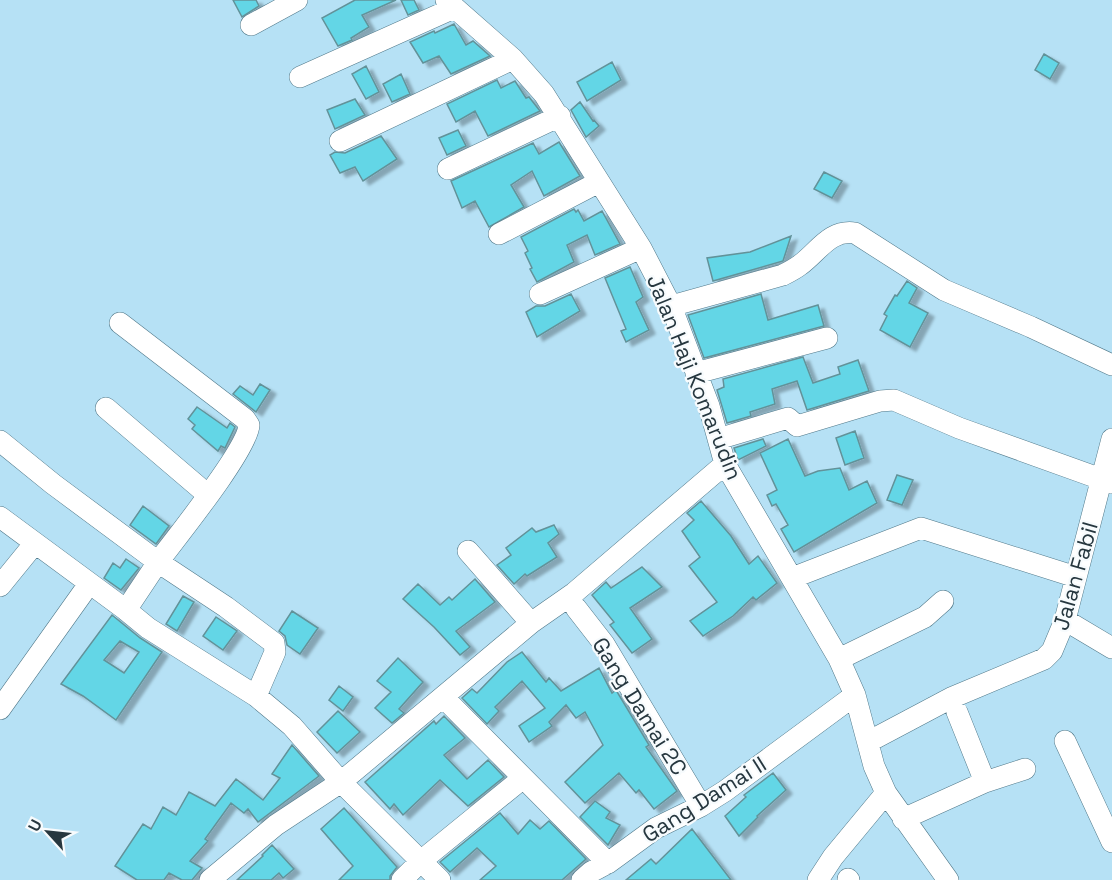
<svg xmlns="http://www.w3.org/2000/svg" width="1112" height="880" font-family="'Space Grotesk',sans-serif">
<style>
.building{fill:#64d6e6;stroke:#629299;stroke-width:1.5;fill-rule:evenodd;filter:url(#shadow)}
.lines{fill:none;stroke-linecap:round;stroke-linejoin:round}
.minor-casing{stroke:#507889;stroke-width:22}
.minor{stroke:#fff;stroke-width:21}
.labels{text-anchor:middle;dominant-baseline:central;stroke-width:4.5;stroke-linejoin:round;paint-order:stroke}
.street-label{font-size:22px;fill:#26373f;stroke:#f7fbfd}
</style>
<defs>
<filter id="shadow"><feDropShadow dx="6" dy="4" stdDeviation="1.5" flood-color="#0004"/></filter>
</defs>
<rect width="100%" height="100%" fill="#b6e1f5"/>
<path class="building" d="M 233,0 L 256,0 L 259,6 L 242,17 Z
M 355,0 L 396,0 L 362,15 L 369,27 L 351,38 L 352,40 L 338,46 L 322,18 Z
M 401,0 L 414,0 L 419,10 L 408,15 Z
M 454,24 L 466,45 L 473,41 L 490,56 L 451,74 L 439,56 L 423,63 L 410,42 L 434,31 L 435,33 Z
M 1044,54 L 1059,63 L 1050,79 L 1035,70 Z
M 612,62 L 621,80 L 587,101 L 577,82 Z
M 366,66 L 379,92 L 366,99 L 352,74 Z
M 401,74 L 410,94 L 392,102 L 383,84 Z
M 497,80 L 501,88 L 515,81 L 526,98 L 529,97 L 540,111 L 488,136 L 475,111 L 456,122 L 447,104 Z
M 355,99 L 365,115 L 335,129 L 327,110 Z
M 580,102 L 593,121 L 594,120 L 599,126 L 586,137 L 571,110 Z
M 458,130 L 466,146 L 447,155 L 439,138 Z
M 381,136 L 397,159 L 363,181 L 355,167 L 340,173 L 330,155 L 335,152 L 345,153 Z
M 559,142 L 580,176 L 544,196 L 532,171 L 511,185 L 524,207 L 489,227 L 475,201 L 462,208 L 451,181 L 533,143 L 539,154 Z
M 824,172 L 842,181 L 832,198 L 814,189 Z
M 574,209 L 576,212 L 578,210 L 584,221 L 602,211 L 620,244 L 595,255 L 587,235 L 567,245 L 574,262 L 537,282 L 530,269 L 532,268 L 525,253 L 528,251 L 521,237 Z
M 791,236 L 783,261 L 713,281 L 707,258 L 750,252 Z
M 630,267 L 643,297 L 636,302 L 649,330 L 626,342 L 621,331 L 626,329 L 605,278 Z
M 907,281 L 917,288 L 909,303 L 928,313 L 910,347 L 880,330 L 887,316 L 884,314 L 895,295 L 897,296 Z
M 571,294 L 580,311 L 537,337 L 526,312 L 536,306 L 545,306 Z
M 761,294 L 768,320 L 818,305 L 824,326 L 704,358 L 688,315 Z
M 803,357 L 813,383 L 840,374 L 838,367 L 858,360 L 869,391 L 807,410 L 797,381 L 772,389 L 775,404 L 750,412 L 751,416 L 727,423 L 717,390 L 724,387 L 723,379 Z
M 260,384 L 270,390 L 256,412 L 233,394 L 240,386 L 253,395 Z
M 197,407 L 227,428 L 230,423 L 235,427 L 225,448 L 221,446 L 218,451 L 192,429 L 195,425 L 188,419 Z
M 855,431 L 864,458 L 845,465 L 836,438 Z
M 763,439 L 766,446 L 738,460 L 734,448 Z
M 788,439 L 805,476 L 818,471 L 840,468 L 849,490 L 867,481 L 877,503 L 794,552 L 781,529 L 788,525 L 776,504 L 772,506 L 767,495 L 777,490 L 760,453 Z
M 897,475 L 913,480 L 902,505 L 887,500 Z
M 701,501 L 731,536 L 749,564 L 758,556 L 777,583 L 756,600 L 753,597 L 733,616 L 703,636 L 690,621 L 717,602 L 689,566 L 700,557 L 682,531 L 694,520 L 687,513 Z
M 143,506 L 169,526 L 156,544 L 130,525 Z
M 554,525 L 559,534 L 548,543 L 557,557 L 527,576 L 525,574 L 514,584 L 497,565 L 511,555 L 506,548 L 532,528 L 536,532 Z
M 126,559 L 139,568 L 121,590 L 104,578 L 113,563 L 120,568 Z
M 642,567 L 662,587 L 630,608 L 652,639 L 632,653 L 610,625 L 614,622 L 592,595 L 606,582 L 611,588 Z
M 475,579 L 495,602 L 456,631 L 470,647 L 460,655 L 434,627 L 403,599 L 418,584 L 440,605 L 449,597 L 452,600 Z
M 183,596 L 194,602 L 177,631 L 166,624 Z
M 292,611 L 318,628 L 300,654 L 287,645 L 285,636 L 279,631 Z
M 112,615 L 140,638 L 162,652 L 116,720 L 83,696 L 61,684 ZM 120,641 L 139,652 L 124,673 L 104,660 Z
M 216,617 L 237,631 L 223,650 L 203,636 Z
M 522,652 L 546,682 L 549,678 L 561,691 L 599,668 L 612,693 L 616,690 L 649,745 L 646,747 L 677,791 L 654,809 L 639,790 L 636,793 L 619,773 L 585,803 L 565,782 L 603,745 L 585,712 L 576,718 L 566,705 L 549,722 L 552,726 L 529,742 L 519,726 L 545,708 L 522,681 L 495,707 L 499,711 L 487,724 L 462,698 L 472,689 L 477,693 L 507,662 Z
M 398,658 L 423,682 L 399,709 L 404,713 L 392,723 L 375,708 L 391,692 L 377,681 Z
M 339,686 L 353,697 L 343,711 L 329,700 Z
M 338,711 L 360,732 L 337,753 L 317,732 Z
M 444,716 L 465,738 L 444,755 L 467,779 L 488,760 L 504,777 L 468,806 L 440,780 L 403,815 L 394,804 L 390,809 L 365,782 L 434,721 L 436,724 Z
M 292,745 L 319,776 L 258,822 L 248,809 L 244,813 L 231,803 L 205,839 L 208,841 L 190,861 L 202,868 L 192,880 L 182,880 L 169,873 L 164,880 L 137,880 L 115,866 L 143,824 L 151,829 L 163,807 L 176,815 L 189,792 L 215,806 L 236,779 L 263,800 L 280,778 L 272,774 Z
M 773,773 L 786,790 L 757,816 L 758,817 L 739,836 L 725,816 L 746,797 L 744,795 Z
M 595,801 L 610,812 L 606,818 L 620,825 L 608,845 L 580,817 Z
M 344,808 L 397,867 L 390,876 L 390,880 L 339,880 L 353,866 L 321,829 Z
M 500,813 L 518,834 L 530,820 L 540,829 L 549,821 L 586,859 L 562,880 L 480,880 L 496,866 L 477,848 L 450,872 L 440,862 Z
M 692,829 L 731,880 L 626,880 L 651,859 L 656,864 Z
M 272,845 L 294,869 L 283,878 L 279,873 L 271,880 L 237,880 L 263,856 L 262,855 Z"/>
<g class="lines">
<g class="minor-casing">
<path id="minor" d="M 446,0 L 513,59 L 544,94 L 641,248 L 671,306 L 709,406 L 725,464 L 839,659 L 855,695 L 874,766 L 886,793 L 948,880
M 251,25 L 297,0
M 300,77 L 454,8
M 340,141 L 513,59
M 448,169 L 560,116
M 499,234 L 599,182
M 540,294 L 641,248
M 671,306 L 783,275 C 789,272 795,269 800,265 C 818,252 830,229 855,233 L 944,290 L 1031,327 L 1112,365
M 120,323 L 245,419 L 249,425 C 248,449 176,538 158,562 L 226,607 L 274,643 L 275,652 L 256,696
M 696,373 L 827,338
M 106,408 L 208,495
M 718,439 L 788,418 L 797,426 L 880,401 L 894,400 L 959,428 L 1112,483
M 0,441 L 53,484 L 158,562 L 126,610 L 148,628 L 256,696 L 292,726 L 341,782 L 440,880
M 0,517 L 126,610
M 468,551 L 531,623
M 792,578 L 921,528 L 1076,577
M 0,586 L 35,543
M 576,608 L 604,644 L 701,806
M 1065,620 L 1112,648
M 839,659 L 925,617 L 943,601
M 443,697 L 608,863
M 0,709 L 89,584
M 957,712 L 985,782
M 1065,741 L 1112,842
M 868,742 L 951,698 L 1044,659 L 1052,651 L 1065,620 L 1112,439
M 903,819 L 985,782 L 1025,769
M 848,879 L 849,880
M 210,880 L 276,825 L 341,782 L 531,623 L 574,593 L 725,464
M 402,880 L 421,861 L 523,778
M 582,880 L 591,872 L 608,863 L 656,828 L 701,806 L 725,791 L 855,695
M 818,880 L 833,857 L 886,793"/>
</g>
<use href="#minor" class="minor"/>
</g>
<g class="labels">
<g class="street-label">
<text transform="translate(695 377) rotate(68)">Jalan Haji Komarudin</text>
<text transform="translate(1075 576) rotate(-74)">Jalan Fabil</text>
<text transform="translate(640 706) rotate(58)">Gang Damai 2C</text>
<text transform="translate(704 799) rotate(-32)">Gang Damai II</text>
</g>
</g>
<g transform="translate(48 832) rotate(297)" stroke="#f7fbfd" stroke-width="4.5" paint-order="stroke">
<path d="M0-4.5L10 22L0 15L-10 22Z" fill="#26373f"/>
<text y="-9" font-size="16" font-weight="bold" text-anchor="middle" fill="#26373f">U</text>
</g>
</svg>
